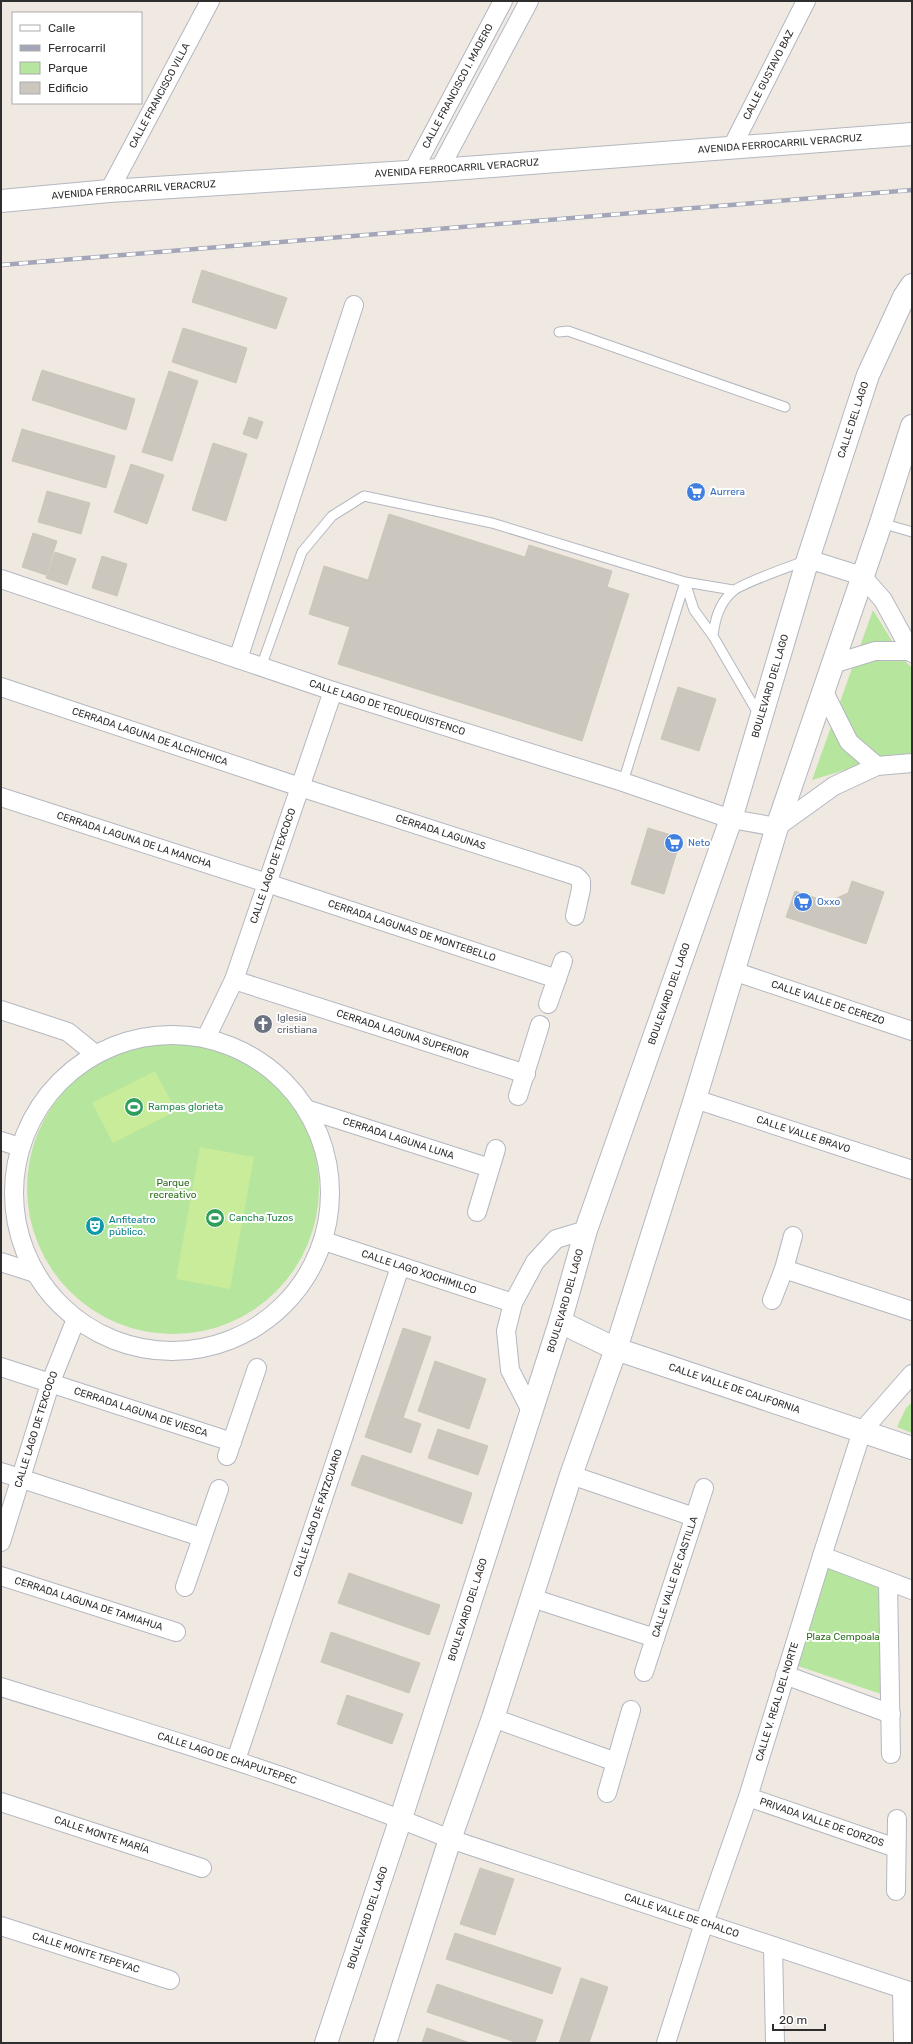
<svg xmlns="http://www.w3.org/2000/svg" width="913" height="2044" font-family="Rubik,sans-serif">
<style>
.green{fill:#b6e59e}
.pitch{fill:#c9ec9a}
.building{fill:#cbc7bf;stroke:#cbc5ba}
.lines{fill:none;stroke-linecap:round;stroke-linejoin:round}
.lane-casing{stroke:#b4b7c1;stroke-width:11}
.street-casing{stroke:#b4b7c1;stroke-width:20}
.secondary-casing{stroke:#b4b7c1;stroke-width:24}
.lane{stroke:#fff;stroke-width:9}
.street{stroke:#fff;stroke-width:18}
.secondary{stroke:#fff;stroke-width:22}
.rail-casing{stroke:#a3a6b8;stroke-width:4.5}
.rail{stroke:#fff;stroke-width:3;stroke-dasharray:9;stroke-linecap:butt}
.labels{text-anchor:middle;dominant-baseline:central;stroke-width:4;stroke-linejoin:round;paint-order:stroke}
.street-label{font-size:10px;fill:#2e2e2e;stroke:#fff}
.shop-label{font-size:10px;fill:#366cbe;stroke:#fff;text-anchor:start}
.worship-label{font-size:10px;fill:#5b616d;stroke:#fff;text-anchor:start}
.leisure-label{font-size:10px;fill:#27864d;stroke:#fff;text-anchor:start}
.park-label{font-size:10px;fill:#2c6e1b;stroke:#fff}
.culture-label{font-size:10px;fill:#0d838f;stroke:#fff;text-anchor:start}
</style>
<rect width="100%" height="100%" fill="#efe9e1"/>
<path class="green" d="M 873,610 L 903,659 L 912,668 L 912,754 L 894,755 L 812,780 Z
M27 1188a146 146 0 1 1 292 0a146 146 0 1 1-292 0Z
M 912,1402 L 912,1433 L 897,1427 L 906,1408 Z
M 823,1563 L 883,1584 L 887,1696 L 792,1664 Z"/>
<path class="pitch" d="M 155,1071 L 176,1111 L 113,1143 L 92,1103 Z
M 200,1147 L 254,1157 L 230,1289 L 176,1279 Z"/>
<path class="building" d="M 202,270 L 287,298 L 276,329 L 192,302 Z
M 183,328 L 247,348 L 236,383 L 172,362 Z
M 42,370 L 135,399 L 126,430 L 32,400 Z
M 169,371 L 198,381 L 172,461 L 142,452 Z
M 249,417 L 263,422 L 257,439 L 243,434 Z
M 22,429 L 115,456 L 106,488 L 12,461 Z
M 213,443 L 247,454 L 226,521 L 192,510 Z
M 131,464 L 164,475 L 147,524 L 114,512 Z
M 47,491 L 90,503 L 81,534 L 38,522 Z
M 389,514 L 525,557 L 529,545 L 612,571 L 607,587 L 629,594 L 582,741 L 338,664 L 350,627 L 309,614 L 324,566 L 368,580 Z
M 33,533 L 57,541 L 46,575 L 22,567 Z
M 55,552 L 76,559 L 67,585 L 46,578 Z
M 102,556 L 127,564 L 117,596 L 92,588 Z
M 678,687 L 716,699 L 699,751 L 661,739 Z
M 648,828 L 681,838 L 664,894 L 631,884 Z
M 852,881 L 884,892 L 866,944 L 786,917 L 795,891 L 828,902 L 848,893 Z
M 403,1328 L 431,1337 L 403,1418 L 375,1408 Z
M 435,1361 L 486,1379 L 469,1429 L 418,1411 Z
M 375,1408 L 421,1424 L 411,1453 L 365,1437 Z
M 438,1429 L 488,1446 L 478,1475 L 428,1458 Z
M 362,1455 L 472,1493 L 462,1524 L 351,1485 Z
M 349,1573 L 440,1605 L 429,1635 L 338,1603 Z
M 331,1632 L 420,1663 L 409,1693 L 321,1662 Z
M 347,1695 L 403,1714 L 392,1744 L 337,1724 Z
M 480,1868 L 514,1879 L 495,1935 L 460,1924 Z
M 455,1933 L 561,1968 L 552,1994 L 446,1959 Z
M 581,1978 L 608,1987 L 589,2043 L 559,2043 Z
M 437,1984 L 543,2020 L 535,2043 L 518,2043 L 427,2012 Z
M 427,2028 L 470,2043 L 422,2043 Z"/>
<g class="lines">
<g class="lane-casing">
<path id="lane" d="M 559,332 L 568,331 L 785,407
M 881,523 L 912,532
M 685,582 L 694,610 L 713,636
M 261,667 L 302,552 L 332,516 L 364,496 L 492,523 L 685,582 L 733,590
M 759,715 L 713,636 C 715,619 719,604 732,592 C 740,584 791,566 805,561
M 623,782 L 685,582"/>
</g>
<g class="street-casing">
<g id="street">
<path id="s1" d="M 731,149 L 806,1"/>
<path d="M 439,170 L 529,1"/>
<path id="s2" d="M 413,171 L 503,1"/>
<path id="s3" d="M 109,191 L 210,1"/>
<path d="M 808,559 L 862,576 L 883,600 L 912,653"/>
<path id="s4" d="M 1,579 L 333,691 L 623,782 L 731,819 L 777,827 L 834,786 L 877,766 L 912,763"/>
<path d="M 238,659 L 354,305"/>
<path d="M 833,664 L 875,651 L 910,651"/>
<path id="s5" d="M 1,687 L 300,787 L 576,876 L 581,881 L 581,889 L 575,916"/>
<path d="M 824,692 L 849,742 L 877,766"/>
<path id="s6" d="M 1,797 L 267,883 L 557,979"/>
<path id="s7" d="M 733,971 L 912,1031"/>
<path id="s8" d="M 234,980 L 526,1074"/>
<path d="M 548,1004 L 563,961"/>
<path d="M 1,1010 L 68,1032 L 95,1054"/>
<circle cx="172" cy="1193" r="158"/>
<path id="s9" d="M 206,1038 L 234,980 L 333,691"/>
<path d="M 518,1096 L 540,1025"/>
<path id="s10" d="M 695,1099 L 912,1170"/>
<path id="s11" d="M 306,1109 L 490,1168"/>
<path d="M 1,1141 L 20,1147"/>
<path d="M 477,1212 L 496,1149"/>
<path id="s12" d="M 324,1241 L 513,1303"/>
<path d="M 1,1262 L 35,1273"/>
<path d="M 784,1269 L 912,1311"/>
<path d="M 772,1300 L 784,1269 L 793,1236"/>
<path id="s13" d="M 1,1367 L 232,1442"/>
<path d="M 531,1411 L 510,1370 L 506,1331 L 513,1303 L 535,1262 L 556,1239 L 586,1230"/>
<path d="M 227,1456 L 257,1368"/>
<path d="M 1,1472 L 201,1537"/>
<path d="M 571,1475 L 694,1517"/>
<path id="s14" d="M 1,1542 L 50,1384 L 76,1319"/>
<path d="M 822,1556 L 912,1590"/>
<path id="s15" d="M 1,1576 L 176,1632"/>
<path d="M 888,1581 L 891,1754"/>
<path d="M 185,1587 L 219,1489"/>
<path d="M 532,1598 L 655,1638"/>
<path id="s16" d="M 644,1672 L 704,1488"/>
<path d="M 785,1675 L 891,1714"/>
<path id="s17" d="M 1,1687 C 152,1734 304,1779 450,1839 L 912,1992"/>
<path d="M 493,1718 L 616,1762"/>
<path id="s18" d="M 236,1760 L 400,1267"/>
<path d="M 607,1793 L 631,1710"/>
<path id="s19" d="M 748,1797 L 896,1848"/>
<path id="s20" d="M 1,1802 L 202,1868"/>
<path d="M 896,1891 L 897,1819"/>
<path id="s21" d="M 1,1926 L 170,1980"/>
<path d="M 773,1946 L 775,2043"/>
<path d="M 902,1989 L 903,2043"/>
<path id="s22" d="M 666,2043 L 704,1923 L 748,1797 L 822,1556 L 862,1431 L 912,1374"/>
</g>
</g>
<g class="secondary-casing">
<g id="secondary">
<path id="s23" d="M 1,201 L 109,191 L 439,170 L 912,134"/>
<path id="s24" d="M 560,1322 L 616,1349 L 912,1448"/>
<path id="s25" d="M 326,2043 L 401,1818 L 560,1322 L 586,1230 L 731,819 L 808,559 L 868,375 L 904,297 L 912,285"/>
<path d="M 385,2043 L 450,1839 L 493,1718 L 571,1475 L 616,1349 L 695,1099 L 777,827 L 881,523 L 912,426"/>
</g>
</g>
<use href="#lane" class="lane"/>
<use href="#street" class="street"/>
<use href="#secondary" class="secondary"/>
<g class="rail-casing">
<path id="rail" d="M 1,265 L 912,190"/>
</g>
<use href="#rail" class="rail"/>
</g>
<defs>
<g id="supermarket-disc" transform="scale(1)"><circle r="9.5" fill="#3f7fe0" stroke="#fff"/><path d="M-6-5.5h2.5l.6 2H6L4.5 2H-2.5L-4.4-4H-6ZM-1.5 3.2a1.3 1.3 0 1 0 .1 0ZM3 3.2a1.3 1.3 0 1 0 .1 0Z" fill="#fff"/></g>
<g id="church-disc" transform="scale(1)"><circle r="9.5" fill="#6b7280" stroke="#fff"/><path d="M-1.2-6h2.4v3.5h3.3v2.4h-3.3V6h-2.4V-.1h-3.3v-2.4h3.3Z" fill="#fff"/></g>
<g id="stadium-disc" transform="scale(1)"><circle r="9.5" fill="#2e9e5b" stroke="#fff"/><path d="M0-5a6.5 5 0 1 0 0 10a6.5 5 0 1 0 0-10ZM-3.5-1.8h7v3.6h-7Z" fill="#fff"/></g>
<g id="theatre-disc" transform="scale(1)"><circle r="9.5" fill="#0f9aa8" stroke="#fff"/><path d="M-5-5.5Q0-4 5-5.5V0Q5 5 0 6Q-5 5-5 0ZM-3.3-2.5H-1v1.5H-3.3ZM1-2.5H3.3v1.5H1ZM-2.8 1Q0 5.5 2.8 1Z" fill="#fff"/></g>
</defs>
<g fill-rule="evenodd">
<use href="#supermarket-disc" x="696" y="492"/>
<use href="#supermarket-disc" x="674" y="843"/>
<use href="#supermarket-disc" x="803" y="902"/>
<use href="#church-disc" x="263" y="1024"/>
<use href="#stadium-disc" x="134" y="1107"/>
<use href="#stadium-disc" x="215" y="1218"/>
<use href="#theatre-disc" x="95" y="1226"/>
</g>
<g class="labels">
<g class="street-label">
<text stroke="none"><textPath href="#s1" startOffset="83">CALLE GUSTAVO BAZ</textPath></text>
<text stroke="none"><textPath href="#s2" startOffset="96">CALLE FRANCISCO I. MADERO</textPath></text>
<text stroke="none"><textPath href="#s3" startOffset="108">CALLE FRANCISCO VILLA</textPath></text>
<text stroke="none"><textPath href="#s23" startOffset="781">AVENIDA FERROCARRIL VERACRUZ</textPath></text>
<text stroke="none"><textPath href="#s23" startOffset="457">AVENIDA FERROCARRIL VERACRUZ</textPath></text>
<text stroke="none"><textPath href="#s23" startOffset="133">AVENIDA FERROCARRIL VERACRUZ</textPath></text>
<text stroke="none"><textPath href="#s25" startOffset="1707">CALLE DEL LAGO</textPath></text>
<text stroke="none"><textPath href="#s25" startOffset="1428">BOULEVARD DEL LAGO</textPath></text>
<text stroke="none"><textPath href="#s4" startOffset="407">CALLE LAGO DE TEQUEQUISTENCO</textPath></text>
<text stroke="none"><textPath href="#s5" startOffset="157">CERRADA LAGUNA DE ALCHICHICA</textPath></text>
<text stroke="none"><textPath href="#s5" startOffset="463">CERRADA LAGUNAS</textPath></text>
<text stroke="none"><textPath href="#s6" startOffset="140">CERRADA LAGUNA DE LA MANCHA</textPath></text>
<text stroke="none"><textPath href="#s9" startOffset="185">CALLE LAGO DE TEXCOCO</textPath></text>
<text stroke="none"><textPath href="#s6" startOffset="432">CERRADA LAGUNAS DE MONTEBELLO</textPath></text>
<text stroke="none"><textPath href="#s25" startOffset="1104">BOULEVARD DEL LAGO</textPath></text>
<text stroke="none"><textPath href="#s7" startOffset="100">CALLE VALLE DE CEREZO</textPath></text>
<text stroke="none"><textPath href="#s8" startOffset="177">CERRADA LAGUNA SUPERIOR</textPath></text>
<text stroke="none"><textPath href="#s10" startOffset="114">CALLE VALLE BRAVO</textPath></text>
<text stroke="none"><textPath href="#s11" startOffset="97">CERRADA LAGUNA LUNA</textPath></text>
<text stroke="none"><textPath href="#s12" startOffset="100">CALLE LAGO XOCHIMILCO</textPath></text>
<text stroke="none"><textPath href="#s25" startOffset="780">BOULEVARD DEL LAGO</textPath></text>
<text stroke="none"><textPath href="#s24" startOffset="187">CALLE VALLE DE CALIFORNIA</textPath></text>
<text stroke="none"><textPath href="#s13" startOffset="147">CERRADA LAGUNA DE VIESCA</textPath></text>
<text stroke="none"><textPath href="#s14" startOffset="118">CALLE LAGO DE TEXCOCO</textPath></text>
<text stroke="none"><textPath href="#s18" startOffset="260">CALLE LAGO DE PÁTZCUARO</textPath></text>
<text stroke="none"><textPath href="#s16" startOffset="100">CALLE VALLE DE CASTILLA</textPath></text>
<text stroke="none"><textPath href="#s15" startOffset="92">CERRADA LAGUNA DE TAMIAHUA</textPath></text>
<text stroke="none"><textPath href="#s25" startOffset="456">BOULEVARD DEL LAGO</textPath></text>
<text stroke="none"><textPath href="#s22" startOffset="359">CALLE V. REAL DEL NORTE</textPath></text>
<text stroke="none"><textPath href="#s17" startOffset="237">CALLE LAGO DE CHAPULTEPEC</textPath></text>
<text stroke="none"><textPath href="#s19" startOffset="78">PRIVADA VALLE DE CORZOS</textPath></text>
<text stroke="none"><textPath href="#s20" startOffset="106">CALLE MONTE MARÍA</textPath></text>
<text stroke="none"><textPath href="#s17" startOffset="718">CALLE VALLE DE CHALCO</textPath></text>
<text stroke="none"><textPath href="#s25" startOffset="132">BOULEVARD DEL LAGO</textPath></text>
<text stroke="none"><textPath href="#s21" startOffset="89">CALLE MONTE TEPEYAC</textPath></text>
</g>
<g class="shop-label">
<text x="710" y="492">Aurrera</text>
<text x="688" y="843">Neto</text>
<text x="817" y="902">Oxxo</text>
</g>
<g class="worship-label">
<text x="277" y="1018">Iglesia<tspan x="277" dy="12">cristiana</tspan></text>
</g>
<g class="leisure-label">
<text x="148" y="1107">Rampas glorieta</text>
<text x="229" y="1218">Cancha Tuzos</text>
</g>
<g class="park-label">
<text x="173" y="1183">Parque<tspan x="173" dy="12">recreativo</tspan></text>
<text x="843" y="1637">Plaza Cempoala</text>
</g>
<g class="culture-label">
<text x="109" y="1220">Anfiteatro<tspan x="109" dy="12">público.</tspan></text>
</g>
</g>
<rect width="913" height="2044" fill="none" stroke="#2e2e2e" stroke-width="4"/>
<rect x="12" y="12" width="130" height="92" fill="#ffffff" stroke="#ababab"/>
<rect x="20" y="25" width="20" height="6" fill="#ffffff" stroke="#ababab"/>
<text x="48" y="32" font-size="12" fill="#2e2e2e">Calle</text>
<rect x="20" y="45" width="20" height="6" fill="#a3a6b8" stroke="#ababab"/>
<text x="48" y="52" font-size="12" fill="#2e2e2e">Ferrocarril</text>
<rect x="20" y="62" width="20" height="12" fill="#b6e59e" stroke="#ababab"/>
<text x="48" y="72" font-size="12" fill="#2e2e2e">Parque</text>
<rect x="20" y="82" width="20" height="12" fill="#cbc7bf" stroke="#ababab"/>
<text x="48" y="92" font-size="12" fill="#2e2e2e">Edificio</text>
<path d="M773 2024v6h52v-6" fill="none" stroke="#2e2e2e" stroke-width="2"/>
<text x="779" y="2024" font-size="12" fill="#2e2e2e" stroke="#ffffff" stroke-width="3" paint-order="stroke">20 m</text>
</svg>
